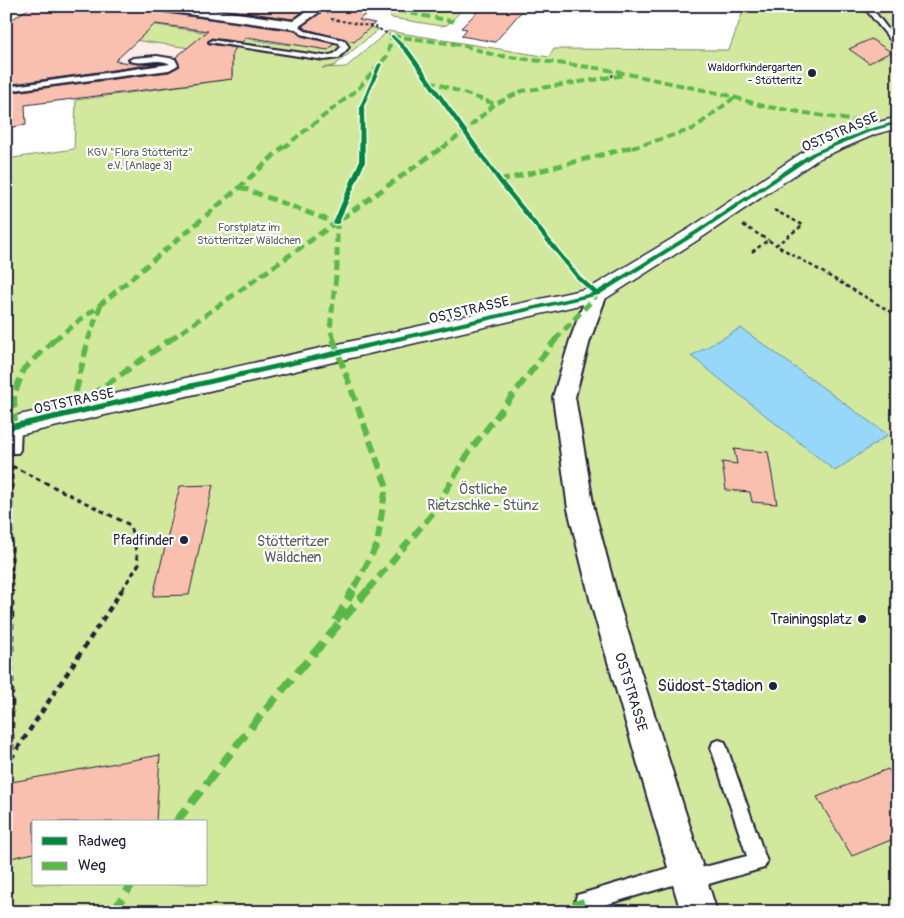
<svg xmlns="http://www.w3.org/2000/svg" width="904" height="918" font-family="Pangolin,sans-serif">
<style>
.built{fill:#fdece7}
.green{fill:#d2e89d;stroke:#7a856c;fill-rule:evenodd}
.water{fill:#97d7f9;stroke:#688fad}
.building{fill:#f9c0af;stroke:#22223b}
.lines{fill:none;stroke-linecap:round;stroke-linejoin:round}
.service-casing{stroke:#22223b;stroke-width:4}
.minor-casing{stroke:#22223b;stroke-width:4}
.tertiary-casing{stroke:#22223b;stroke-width:3}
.path-far3{stroke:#22223b;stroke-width:2;stroke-dasharray:3 2.5;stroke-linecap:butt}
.path-far2{stroke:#22223b;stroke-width:2.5;stroke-dasharray:4 3;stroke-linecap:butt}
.path-far1{stroke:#22223b;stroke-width:3;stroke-dasharray:5 4;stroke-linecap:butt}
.path{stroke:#22223b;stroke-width:4.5;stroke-dasharray:6 5;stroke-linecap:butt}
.service{fill:#fff;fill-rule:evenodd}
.minor{fill:#fff;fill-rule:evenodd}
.tertiary{fill:#fff;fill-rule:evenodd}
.quiet-far3{stroke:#58b947;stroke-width:4;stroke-dasharray:8 4;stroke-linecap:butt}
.quiet-far2{stroke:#58b947;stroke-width:5;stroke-dasharray:9 5;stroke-linecap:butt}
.quiet-far1{stroke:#58b947;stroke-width:6;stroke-dasharray:12 6;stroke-linecap:butt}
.quiet{stroke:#58b947;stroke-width:8;stroke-dasharray:16 8;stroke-linecap:butt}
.cycleway-casing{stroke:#fff;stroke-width:3}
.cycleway{fill:#00873e;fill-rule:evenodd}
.poi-dot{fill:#22223b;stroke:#fff;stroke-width:2}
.labels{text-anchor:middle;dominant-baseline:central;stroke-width:4.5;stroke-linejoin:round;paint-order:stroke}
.far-poi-label{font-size:11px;fill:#22223b;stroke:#fff;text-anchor:end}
.far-park-label{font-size:11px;fill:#575d58;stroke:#fff}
.street-label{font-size:14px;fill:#22223b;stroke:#fff}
.park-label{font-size:14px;fill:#575d58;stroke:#fff}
.poi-label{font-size:14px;fill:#22223b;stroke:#fff;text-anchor:end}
.near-poi-label{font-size:16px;fill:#22223b;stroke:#fff;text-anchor:end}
</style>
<rect width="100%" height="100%" fill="#fff"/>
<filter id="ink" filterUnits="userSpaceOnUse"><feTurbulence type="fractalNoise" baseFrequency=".02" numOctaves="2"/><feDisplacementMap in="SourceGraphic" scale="10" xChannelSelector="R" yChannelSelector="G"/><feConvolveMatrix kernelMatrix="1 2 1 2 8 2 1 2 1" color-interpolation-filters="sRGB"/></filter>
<g filter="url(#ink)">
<path class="built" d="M 120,38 L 233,54 L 232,79 L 30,92 L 34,76 Z"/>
<path class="green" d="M 398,6 L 466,6 L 447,25 L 441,26 L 392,18 L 389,14 Z
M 745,6 L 898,6 L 898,912 L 6,912 L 6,159 L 74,149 L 76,100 L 232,79 L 232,54 L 120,38 L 144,23 L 289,45 L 318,21 L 329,19 L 379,29 L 334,66 L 322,68 L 346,67 L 388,31 L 549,57 L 554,49 L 729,50 ZM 34,822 L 206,822 L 206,884 L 34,884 Z"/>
<path class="water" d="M 741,328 L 888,435 L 835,471 L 691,356 Z"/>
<path class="building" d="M 32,6 L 151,6 L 159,12 L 295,31 L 301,36 L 334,44 L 328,50 L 247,37 L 242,42 L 211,38 L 207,42 L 209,44 L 236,48 L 232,52 L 232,79 L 25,105 L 26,125 L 6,128 L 6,93 L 169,72 L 180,66 L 176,57 L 208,31 L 155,24 L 115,61 L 139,64 L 162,63 L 6,85 L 6,26 L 8,22 Z
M 202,6 L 310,6 L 293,19 Z
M 330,6 L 375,6 L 359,20 L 375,23 L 354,42 L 306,29 L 302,26 Z
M 483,6 L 526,6 L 495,42 L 461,36 L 467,29 L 461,28 Z
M 871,39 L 891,52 L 869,63 L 849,49 Z
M 734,449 L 768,452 L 777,504 L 752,502 L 750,492 L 726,490 L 722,462 L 737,464 Z
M 213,485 L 189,595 L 153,596 L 180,486 Z
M 160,755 L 156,822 L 34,822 L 34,853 L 6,859 L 6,783 Z
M 888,769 L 898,783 L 898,837 L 852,856 L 817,797 Z"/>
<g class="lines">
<g class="service-casing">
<path id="service" d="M 863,6 L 870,6 L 898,42 L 898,49 Z
M 295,23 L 305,31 L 344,40 L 349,47 L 339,58 L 324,60 L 209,42 L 212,40 L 324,56 L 334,54 L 341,47 L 339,43 L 301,34 L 292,25 Z
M 157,56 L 175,59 L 178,65 L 169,70 L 6,91 L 6,87 L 170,64 C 158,56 141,67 129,60 L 133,58 Z
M 15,421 L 21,426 L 20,450 L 18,453 L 10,453 L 8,450 L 9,426 Z
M 719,740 L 725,742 L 727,748 L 767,862 L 764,868 L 691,889 L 685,886 L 683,882 L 584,911 L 577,909 L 575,902 L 577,895 L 584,893 L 685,863 L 691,866 L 693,870 L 747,856 L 711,748 L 713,742 Z"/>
</g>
<g class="minor-casing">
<path id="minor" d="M 153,6 L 187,6 L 293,21 L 314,6 L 328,6 L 295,29 L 159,10 Z
M 597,288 L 604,290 L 607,294 L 590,340 L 575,397 L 594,509 L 620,607 L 717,912 L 681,912 L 592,607 L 568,509 L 553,397 L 570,340 L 587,294 L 590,290 Z"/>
</g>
<g class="tertiary-casing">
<path id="tertiary" d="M 898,117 L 898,128 L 876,134 L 820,158 L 704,236 L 605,299 L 6,438 L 6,418 L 590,288 L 690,228 L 806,150 L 864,126 Z"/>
</g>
<path class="path-far3" d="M 331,19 L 375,27 L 392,36
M 612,77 L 613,71"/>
<path class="path-far2" d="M 774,210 L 803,225 L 776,245 L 898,316
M 743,225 L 768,240
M 752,252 L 768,240 L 776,245"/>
<path class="path-far1" d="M 12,466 L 130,525 L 139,564 L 121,591
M 12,466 L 12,591
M 6,472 L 12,466"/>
<path class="path" d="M 12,590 L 12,757 L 122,590"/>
<use href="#service" class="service"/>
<use href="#minor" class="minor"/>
<use href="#tertiary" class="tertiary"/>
<path class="quiet-far3" d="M 387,9 L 457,22
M 392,36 L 462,45 L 494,55 L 604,69 L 727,95 L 763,106 L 855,121 L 870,130
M 429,81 L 495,104
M 283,148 L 358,89 L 387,56 L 392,36
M 442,148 L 464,132 L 495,104 L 522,91 L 625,75
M 632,148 L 693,129 L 735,97"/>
<path class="quiet-far2" d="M 500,181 L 636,146
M 240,187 L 336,223
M 54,340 L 101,304 L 240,187 L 284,146
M 88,340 L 101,304
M 170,340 L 444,146
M 334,340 L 330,329 L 337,267 L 337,220
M 555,340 L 596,296"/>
<path class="quiet-far1" d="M 333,339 L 386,485 L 377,545 L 352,591
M 76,406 L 171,339
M 76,410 L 76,391 L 88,339
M 15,426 L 14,395 L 24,369 L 55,339
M 367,591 L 432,514 L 469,452 L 556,339"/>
<path class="quiet" d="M 336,621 L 353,590
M 176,822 L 256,721 L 368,590
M 113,912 L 132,884
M 550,912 L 584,902"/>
<g class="cycleway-casing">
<path id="cycleway" d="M 391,35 L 393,35 L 410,51 L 502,180 L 580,276 L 597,291 L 695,231 L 811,153 L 868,129 L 898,121 L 898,124 L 872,131 L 815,155 L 699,233 L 599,295 L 6,431 L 6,425 L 592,293 L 576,278 L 498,182 L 406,53 L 391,37 Z
M 380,63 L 382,64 L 364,106 L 365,162 L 339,223 L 338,224 L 334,224 L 333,223 L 359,162 L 360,106 L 378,64 Z"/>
</g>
<use href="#cycleway" class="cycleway"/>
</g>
</g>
<g class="poi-dot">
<circle cx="812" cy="73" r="5"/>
<circle cx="184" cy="540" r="5"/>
<circle cx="862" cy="619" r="5"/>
<circle cx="773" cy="686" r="5"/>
</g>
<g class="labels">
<g class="far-poi-label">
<text x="802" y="67">Waldorfkindergarten<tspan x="802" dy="13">- Stötteritz</tspan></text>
</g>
<g class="far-park-label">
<text x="140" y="152">KGV "Flora Stötteritz"<tspan x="140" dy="13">e.V. [Anlage 3]</tspan></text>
<text x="249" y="227">Forstplatz im<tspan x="249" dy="13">Stötteritzer Wäldchen</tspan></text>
</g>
<g class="street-label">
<text transform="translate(840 132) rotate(-23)">OSTSTRASSE</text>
<text transform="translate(469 310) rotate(-13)">OSTSTRASSE</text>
<text transform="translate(74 401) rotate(-12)">OSTSTRASSE</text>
<text transform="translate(631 692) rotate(73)">OSTSTRASSE</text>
</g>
<g class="park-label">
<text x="483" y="489">Östliche<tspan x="483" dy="16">Rietzschke - Stünz</tspan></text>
<text x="293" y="541">Stötteritzer<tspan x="293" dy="16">Wäldchen</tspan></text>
</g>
<g class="poi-label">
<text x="174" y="540">Pfadfinder</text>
<text x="852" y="619">Trainingsplatz</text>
</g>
<g class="near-poi-label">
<text x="763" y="686">Südost-Stadion</text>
</g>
</g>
<rect width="904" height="918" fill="none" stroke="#fff" stroke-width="25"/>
<rect x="12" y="12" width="879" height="893" fill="none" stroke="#22223b" stroke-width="2" filter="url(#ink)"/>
<rect x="32" y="820" width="175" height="65" fill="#ffffff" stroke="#a7a7b1"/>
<rect x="42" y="837" width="25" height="8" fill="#00873e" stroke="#a7a7b1"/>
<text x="78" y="846" font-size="15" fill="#22223b">Radweg</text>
<rect x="42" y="862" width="25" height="8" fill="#58b947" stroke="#a7a7b1"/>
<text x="78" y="870" font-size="15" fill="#22223b">Weg</text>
</svg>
